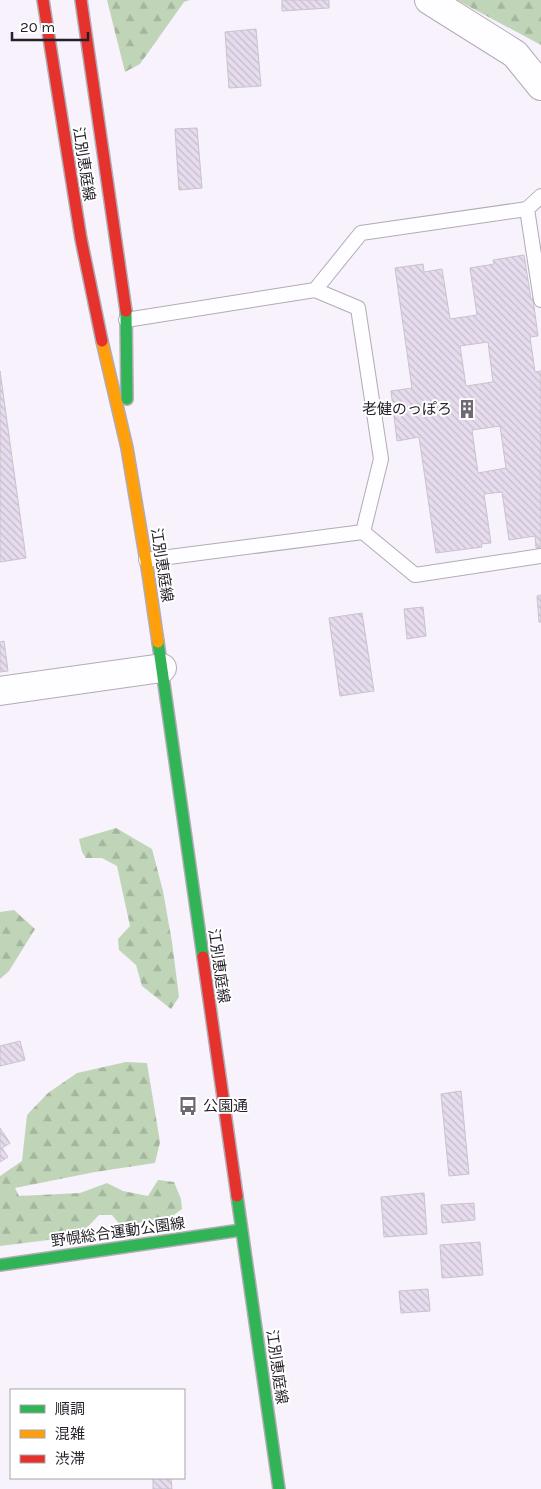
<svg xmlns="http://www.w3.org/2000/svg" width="541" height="1489" font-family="Karla,'Noto Sans JP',sans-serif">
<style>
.forest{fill:url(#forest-firs)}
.building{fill:url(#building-back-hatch);stroke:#c8c3cc;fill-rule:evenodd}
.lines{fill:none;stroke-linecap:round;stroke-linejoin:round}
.lane-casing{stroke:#b1acb5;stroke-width:16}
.street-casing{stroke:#b1acb5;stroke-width:30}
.fast-casing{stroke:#b1acb5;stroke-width:14}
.slow-casing{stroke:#b1acb5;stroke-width:14}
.jam-casing{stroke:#b1acb5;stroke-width:14}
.lane{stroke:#fefdff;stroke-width:14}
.street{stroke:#fefdff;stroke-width:28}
.fast{stroke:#30b455;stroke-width:11}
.slow{stroke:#ff9f0a;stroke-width:11}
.jam{stroke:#e5322d;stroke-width:11}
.labels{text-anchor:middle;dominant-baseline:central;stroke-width:4;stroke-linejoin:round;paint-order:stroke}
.street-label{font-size:15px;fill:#241f28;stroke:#fff}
.poi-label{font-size:15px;fill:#241f28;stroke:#fff;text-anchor:end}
</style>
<defs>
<pattern id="forest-firs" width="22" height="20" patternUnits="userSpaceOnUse" patternTransform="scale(1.25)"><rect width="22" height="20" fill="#c0d5b8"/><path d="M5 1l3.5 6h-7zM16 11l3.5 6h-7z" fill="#a5b69e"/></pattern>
<pattern id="building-back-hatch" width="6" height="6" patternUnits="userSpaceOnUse" patternTransform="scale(1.25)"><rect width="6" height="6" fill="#e6dcee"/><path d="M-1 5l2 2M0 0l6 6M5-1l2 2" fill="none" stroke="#c5bccc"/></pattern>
</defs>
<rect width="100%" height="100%" fill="#f7f2fc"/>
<path class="forest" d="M 107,0 L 190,0 L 184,2 L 140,64 L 125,72 Z
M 457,0 L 541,0 L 541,45 Z
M 116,828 L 152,849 L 163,891 L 172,942 L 179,997 L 171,1009 L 142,986 L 136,965 L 119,950 L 118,939 L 130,926 L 117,866 L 102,858 L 86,858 L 82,852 L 79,839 Z
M 14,910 L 35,929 L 9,971 L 0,979 L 0,912 Z
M 126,1062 L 147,1063 L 160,1142 L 155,1163 L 95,1172 L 15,1188 L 19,1196 L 80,1193 L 107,1183 L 123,1191 L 148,1196 L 158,1180 L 174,1182 L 181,1199 L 182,1209 L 171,1217 L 121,1226 L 112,1215 L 99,1215 L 81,1234 L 64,1238 L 0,1246 L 0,1176 L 22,1161 L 27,1115 L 48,1093 L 77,1073 Z"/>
<path class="building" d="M 282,0 L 329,0 L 329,8 L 282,11 Z
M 256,29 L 261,86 L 229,88 L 225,32 Z
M 197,128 L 202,188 L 179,190 L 175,129 Z
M 524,255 L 531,299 L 533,299 L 538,336 L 530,337 L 535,372 L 541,371 L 541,547 L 536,548 L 535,536 L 509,540 L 502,492 L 484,494 L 491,543 L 481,544 L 482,547 L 436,553 L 419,437 L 397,441 L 391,391 L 412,388 L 395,268 L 423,264 L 424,272 L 442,269 L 450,319 L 477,315 L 470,268 L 494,264 L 493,260 ZM 488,342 L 493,382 L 466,386 L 460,346 ZM 500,426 L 506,468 L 478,473 L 472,430 Z
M 0,371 L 26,558 L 0,562 Z
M 541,595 L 541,622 L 539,622 L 537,596 Z
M 423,607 L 426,636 L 407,639 L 404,609 Z
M 362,613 L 374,691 L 340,696 L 329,618 Z
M 4,641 L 8,671 L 0,672 L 0,642 Z
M 20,1041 L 25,1060 L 0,1066 L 0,1046 Z
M 461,1091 L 469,1174 L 449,1176 L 441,1094 Z
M 0,1128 L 10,1143 L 2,1148 L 8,1157 L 0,1162 Z
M 424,1193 L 427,1234 L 384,1237 L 381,1197 Z
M 474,1203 L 475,1220 L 442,1223 L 441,1205 Z
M 480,1242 L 483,1275 L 442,1278 L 440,1245 Z
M 428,1289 L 430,1311 L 401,1313 L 399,1291 Z
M 153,1478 L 171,1478 L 172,1489 L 153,1489 Z"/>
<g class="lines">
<g class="lane-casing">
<path id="lane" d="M 527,209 L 541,300
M 126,320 L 315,290 L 361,233 L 527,209 L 541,196
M 363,532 L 415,575 L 541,556
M 146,560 L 363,532 L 381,459 L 358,308 L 315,290"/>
</g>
<g class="street-casing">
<path id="street" d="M 429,0 L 515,54 L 541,86
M 0,691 L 162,668"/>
</g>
<g class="fast-casing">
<path id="fast" d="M 126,311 L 127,399
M 158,642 L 203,957
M 237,1196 L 279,1489
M 0,1265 L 241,1230"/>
</g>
<g class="slow-casing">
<path id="slow" d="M 102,341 L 127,448 L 148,573 L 158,642"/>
</g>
<g class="jam-casing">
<path id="jam" d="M 43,0 L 81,239 L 102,341
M 81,0 L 126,311
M 203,957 L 237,1196"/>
</g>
<use href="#lane" class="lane"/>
<use href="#street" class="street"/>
<use href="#fast" class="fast"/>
<use href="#slow" class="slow"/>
<use href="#jam" class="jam"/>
</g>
<defs>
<g id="building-bare" transform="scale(1.5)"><path d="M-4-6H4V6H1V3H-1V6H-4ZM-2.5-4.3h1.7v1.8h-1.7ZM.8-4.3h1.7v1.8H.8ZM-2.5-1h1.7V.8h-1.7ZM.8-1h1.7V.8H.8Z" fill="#6e6972" stroke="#fff" stroke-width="2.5" paint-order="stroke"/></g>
<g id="bus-bare" transform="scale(1.5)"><path d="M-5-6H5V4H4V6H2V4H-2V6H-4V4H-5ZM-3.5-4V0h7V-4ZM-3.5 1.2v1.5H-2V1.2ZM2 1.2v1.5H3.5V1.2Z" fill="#6e6972" stroke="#fff" stroke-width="2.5" paint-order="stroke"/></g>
</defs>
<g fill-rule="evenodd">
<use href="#building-bare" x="467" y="409"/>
<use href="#bus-bare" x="188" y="1106"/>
</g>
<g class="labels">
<g class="street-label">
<text transform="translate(84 164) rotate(81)">江別恵庭線</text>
<text transform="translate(162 565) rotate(81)">江別恵庭線</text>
<text transform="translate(219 966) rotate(82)">江別恵庭線</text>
<text transform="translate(118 1232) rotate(-8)">野幌総合運動公園線</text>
<text transform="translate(277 1367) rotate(82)">江別恵庭線</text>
</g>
<g class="poi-label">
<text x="452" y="409">老健のっぽろ</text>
<text x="203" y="1106" text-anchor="start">公園通</text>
</g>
</g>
<rect x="10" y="1389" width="175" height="90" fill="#ffffff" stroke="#a7a5a9"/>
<rect x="20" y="1405" width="25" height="8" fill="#30b455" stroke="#a7a5a9"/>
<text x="55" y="1414" font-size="15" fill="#241f28">順調</text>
<rect x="20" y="1430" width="25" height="8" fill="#ff9f0a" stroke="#a7a5a9"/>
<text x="55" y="1439" font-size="15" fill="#241f28">混雑</text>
<rect x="20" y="1455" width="25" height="8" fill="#e5322d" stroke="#a7a5a9"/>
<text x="55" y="1464" font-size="15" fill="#241f28">渋滞</text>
<path d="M12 32v8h76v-8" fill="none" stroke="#241f28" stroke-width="2.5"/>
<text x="20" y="32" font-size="15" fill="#241f28" stroke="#ffffff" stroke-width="4" paint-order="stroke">20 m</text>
</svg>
